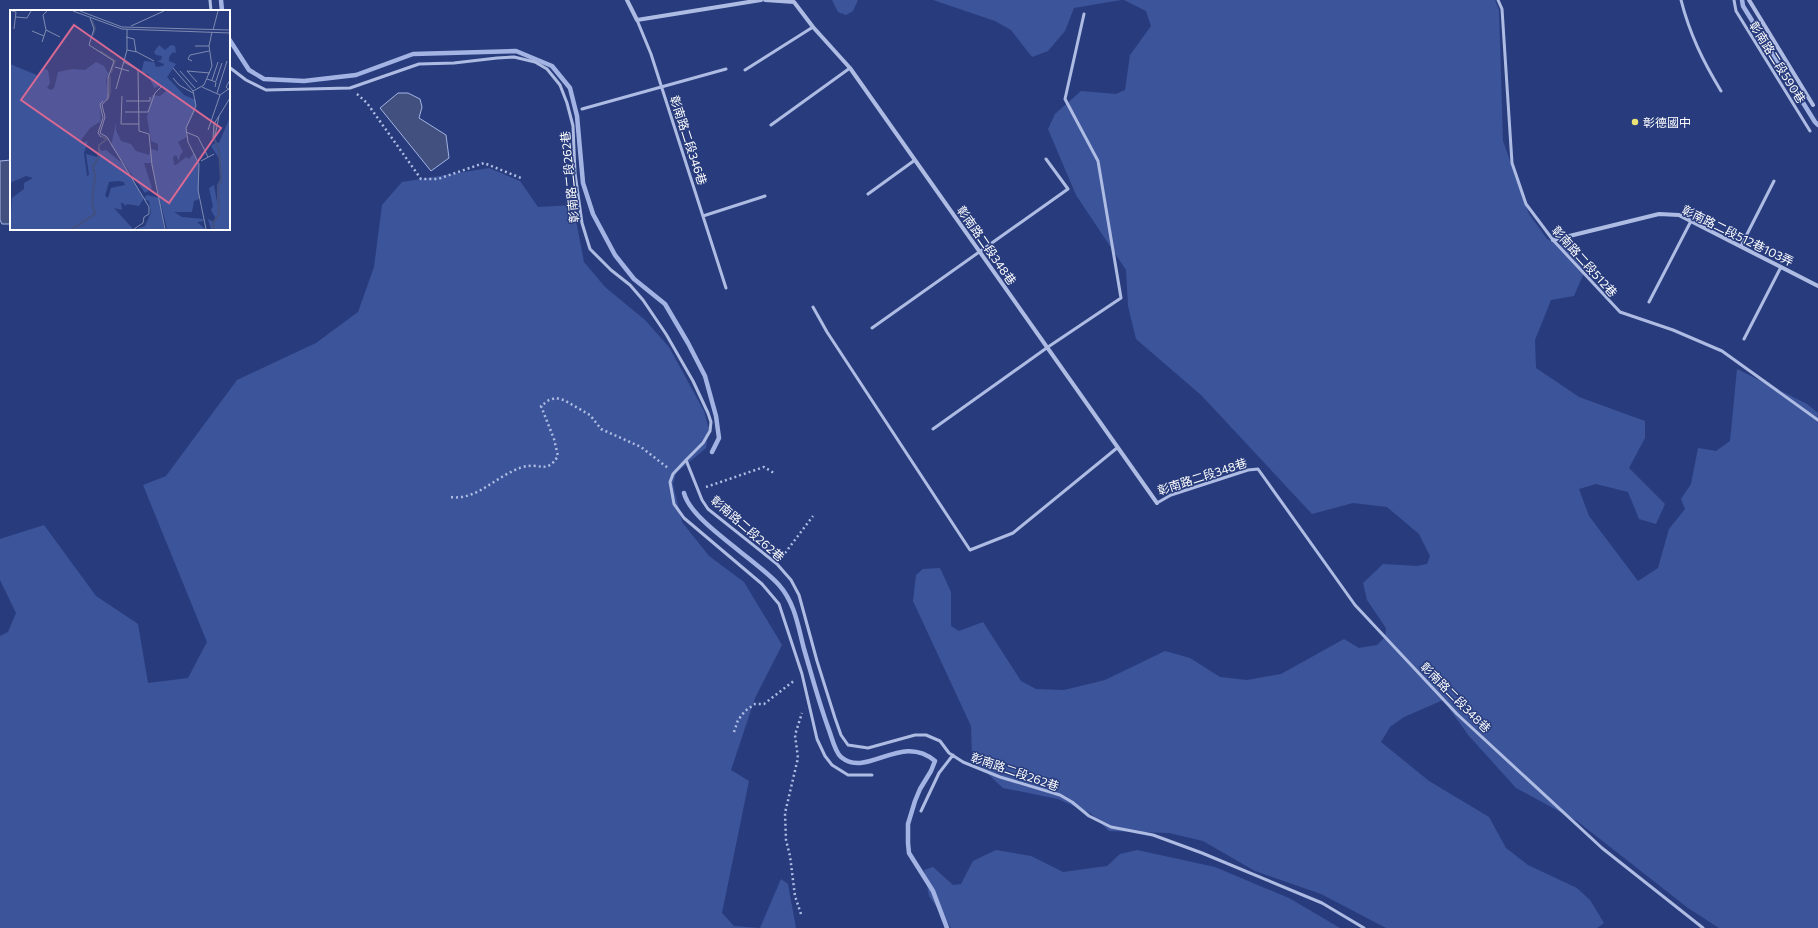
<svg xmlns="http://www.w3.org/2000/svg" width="1818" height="928" font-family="Commissioner,'Noto Sans TC',sans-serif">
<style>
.green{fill:#3c549a}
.water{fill:#425080;stroke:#a3b4e4}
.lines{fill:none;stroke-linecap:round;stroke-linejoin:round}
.stream{stroke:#a3b4e4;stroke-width:4.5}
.path{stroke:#aebce4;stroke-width:2.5;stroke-dasharray:2 3;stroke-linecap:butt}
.service{stroke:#aebce4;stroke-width:3}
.minor{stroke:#aebce4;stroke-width:4}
.poi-dot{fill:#ebe175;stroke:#283c7d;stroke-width:1.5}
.labels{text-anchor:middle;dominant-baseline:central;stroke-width:3;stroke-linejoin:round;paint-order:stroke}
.street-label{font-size:12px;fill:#fff;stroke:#283c7d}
.poi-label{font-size:12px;fill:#fff;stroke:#283c7d;text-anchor:start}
.inset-river{fill:none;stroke:#425080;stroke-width:2}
.inset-road{fill:none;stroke:#7e8ab1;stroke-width:1}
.view{fill:#d76994;fill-opacity:0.15;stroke:#d76994;stroke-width:2}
.inset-edge{fill:none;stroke:#fff;stroke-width:2}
</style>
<rect width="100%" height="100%" fill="#283c7d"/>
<path class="green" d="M 832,0 L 858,0 L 853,11 L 846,15 L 838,12 Z
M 933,0 L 1121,0 L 1074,8 L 1065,31 L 1048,51 L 1032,57 L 1011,30 L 995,21 Z
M 1124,0 L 1495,0 L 1499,10 L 1503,141 L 1529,214 L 1547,239 L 1574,251 L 1584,273 L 1574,296 L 1551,300 L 1535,340 L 1536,368 L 1579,397 L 1645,421 L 1645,438 L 1629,468 L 1665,504 L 1656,524 L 1639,519 L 1628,492 L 1596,484 L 1579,489 L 1589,516 L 1638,581 L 1658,568 L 1669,529 L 1685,509 L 1681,499 L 1691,484 L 1698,448 L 1716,451 L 1730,441 L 1737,369 L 1807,404 L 1818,413 L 1818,928 L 1719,928 L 1688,908 L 1577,821 L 1516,788 L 1469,736 L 1443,700 L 1404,717 L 1390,727 L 1381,742 L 1429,781 L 1489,817 L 1506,848 L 1528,865 L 1577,888 L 1590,900 L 1604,923 L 1597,928 L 1386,928 L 1321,894 L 1255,871 L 1203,841 L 1169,833 L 1109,831 L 1090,813 L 1058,799 L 1003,788 L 972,759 L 971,726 L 913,601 L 916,575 L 923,569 L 940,568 L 951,592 L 951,626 L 959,631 L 983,622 L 1021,681 L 1036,689 L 1064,690 L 1105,680 L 1165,651 L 1190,658 L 1220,677 L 1247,680 L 1281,674 L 1344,639 L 1359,648 L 1377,645 L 1385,637 L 1386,628 L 1367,600 L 1363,583 L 1383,564 L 1417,566 L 1427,564 L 1430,556 L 1419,534 L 1387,507 L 1353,503 L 1312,514 L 1201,395 L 1136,339 L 1128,306 L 1126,270 L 1076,195 L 1048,129 L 1055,114 L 1081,91 L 1116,94 L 1125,90 L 1130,55 L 1151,26 L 1146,11 Z
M 489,168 L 520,181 L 538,207 L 573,205 L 584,262 L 605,287 L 645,320 L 669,347 L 704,411 L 709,429 L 706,448 L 676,473 L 673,484 L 682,522 L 709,556 L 744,582 L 782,645 L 755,698 L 731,770 L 749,781 L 722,913 L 734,926 L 760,928 L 781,879 L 788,884 L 796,928 L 0,928 L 0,636 L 8,632 L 16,613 L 0,580 L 0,539 L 44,525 L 96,596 L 138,624 L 148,683 L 188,678 L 207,642 L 143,485 L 166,476 L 237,380 L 316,343 L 358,312 L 374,267 L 382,205 L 402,182 Z
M 996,850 L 1031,856 L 1063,872 L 1107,866 L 1120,854 L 1137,850 L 1215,867 L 1289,898 L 1340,928 L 951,928 L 929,896 L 924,870 L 933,867 L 953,885 L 961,884 L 973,861 Z"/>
<path class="water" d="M 398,93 L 408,93 L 420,99 L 422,107 L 419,118 L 446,135 L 449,158 L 431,171 L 380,108 Z
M 11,160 L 11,224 L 2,224 L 0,220 L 0,161 Z"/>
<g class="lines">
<path class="stream" d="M 221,0 L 222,11
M 1742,0 L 1743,6 L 1815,122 L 1818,125
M 229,39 L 249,70 L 264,79 L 304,81 L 356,75 L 413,54 L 516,51 L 552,66 L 570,88 L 577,116 L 583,183 L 593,214 L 615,255 L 634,279 L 665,304 L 688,343 L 705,376 L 716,416 L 719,438 L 712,452
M 684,493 C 691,522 756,559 779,585 C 795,603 798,626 804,649 C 812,676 819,703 829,730 C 832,738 835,752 841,757 C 867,779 901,732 935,761 L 931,771 L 920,789 L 915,801 L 908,824 L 908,843 L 909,853 L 933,891 L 947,928"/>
<path class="path" d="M 357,94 L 367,103 L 421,179 L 438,179 L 484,163 L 521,178
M 706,487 L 764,467 L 774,473
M 451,497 C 477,501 498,474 523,467 C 540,462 546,475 558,456 L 554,439 L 541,406 L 549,400 L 556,398 L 564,400 L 590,415 L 601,429 L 641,447 L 668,468
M 782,557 L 813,516
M 734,732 L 738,720 L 745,711 L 755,704 L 764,704 L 795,680
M 801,914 L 795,896 L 790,856 L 786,840 L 785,813 L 798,758 L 795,735 L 802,713"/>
<path class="service" d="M 210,0 L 211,11
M 1498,0 L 1502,9 L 1512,163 L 1526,204 L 1553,240 L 1620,312 L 1673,330 L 1722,351 L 1818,420
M 1681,0 C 1690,35 1703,61 1721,91
M 1734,0 L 1736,11 L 1810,131
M 637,20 L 651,54 L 726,288
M 229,67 L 246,80 L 266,90 L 350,88 L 419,64 L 454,63 L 497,58 L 514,57 L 535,62 L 547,69 L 560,85 L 567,103 L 573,126 L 575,173 L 582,223 L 590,249 L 611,270 L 630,285 L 643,300 L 666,334 L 693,381 L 708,413 L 711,422 L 710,431 L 703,443 L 686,460 L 702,500 L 708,509 L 777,564 L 791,580 L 799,595 L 817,661 L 835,718 L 841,735 L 848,745 L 868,748 L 915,735 L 926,735 L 940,741 L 949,753 L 963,762 L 1000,777 L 1060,795 L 1072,802 L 1089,816 L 1111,827 L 1153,835 L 1202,853 L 1322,903 L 1364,928
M 745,70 L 813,27
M 582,109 L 726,69
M 771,125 L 850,68
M 868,194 L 915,160
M 703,216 L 765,196
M 1741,246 L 1774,181
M 1649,302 L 1691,221
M 813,307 L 827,332 L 970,550 L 1013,533 L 1117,448
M 872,328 L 1068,189 L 1046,159
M 1744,339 L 1781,267
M 933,429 L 1048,347 L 1121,298 L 1098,161 L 1065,99 L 1084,14
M 686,460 L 673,474 L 670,482 L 674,504 L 684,518 L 762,584 L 779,604 L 802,674 L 817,739 L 825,756 L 832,765 L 848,775 L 872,775
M 1157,503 L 1171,495 L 1248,470 L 1258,469 L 1355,605 L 1457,714 L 1602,848 L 1703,928
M 921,811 L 939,773 L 953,755"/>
<path class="minor" d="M 627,0 L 637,20 L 761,0
M 765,0 L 794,2 L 813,27 L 850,68 L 1157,503
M 1749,0 L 1813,105
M 1553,240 L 1659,214 L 1679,215 L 1818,286"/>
</g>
<circle class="poi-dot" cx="1635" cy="122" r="4"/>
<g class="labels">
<g class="street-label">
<text transform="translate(1778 62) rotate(58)">彰南路二段590巷</text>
<text transform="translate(689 140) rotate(72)">彰南路二段346巷</text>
<text transform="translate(569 177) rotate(-96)">彰南路二段262巷</text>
<text transform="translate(1738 235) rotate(26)">彰南路二段512巷103弄</text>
<text transform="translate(987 245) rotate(55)">彰南路二段348巷</text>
<text transform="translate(1585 261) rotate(48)">彰南路二段512巷</text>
<text transform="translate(1202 476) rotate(-18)">彰南路二段348巷</text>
<text transform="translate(748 528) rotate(41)">彰南路二段262巷</text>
<text transform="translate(1456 697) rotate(45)">彰南路二段348巷</text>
<text transform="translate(1015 771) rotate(19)">彰南路二段262巷</text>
</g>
<g class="poi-label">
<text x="1643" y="122">彰德國中</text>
</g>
</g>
<g transform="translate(10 10)">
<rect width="220" height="220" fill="#283c7d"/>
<path d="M 149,35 L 155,40 L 161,35 L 165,36 L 166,43 L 163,42 L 159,47 L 159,51 L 166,54 L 157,67 L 174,85 L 186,90 L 185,101 L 176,119 L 177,127 L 168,132 L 173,142 L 170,145 L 169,151 L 166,145 L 163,147 L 164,155 L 166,155 L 176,147 L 179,149 L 184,143 L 189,154 L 189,189 L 184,191 L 182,202 L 164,202 L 172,207 L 193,209 L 194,211 L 187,212 L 195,219 L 157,219 L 141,153 L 134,153 L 142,178 L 135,183 L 101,136 L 106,113 L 106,120 L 111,131 L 121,134 L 126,141 L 139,145 L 141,139 L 148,141 L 148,134 L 141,131 L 137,107 L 142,85 L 150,86 L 156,81 L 151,76 L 144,78 L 138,64 L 131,63 L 134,51 L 144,52 L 146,57 L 153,56 L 154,54 L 147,51 L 151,50 L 152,46 L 146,45 L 144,42 ZM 86,52 L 94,56 L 99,64 L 96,69 L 98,88 L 90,96 L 91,111 L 80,118 L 71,130 L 73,133 L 78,131 L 74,143 L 77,166 L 79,165 L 76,144 L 87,147 L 89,138 L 92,141 L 96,140 L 113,154 L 134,188 L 137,185 L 150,188 L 154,219 L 127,219 L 135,216 L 141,203 L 139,191 L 136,190 L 137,195 L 134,188 L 129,196 L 117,194 L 116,196 L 111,192 L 112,200 L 104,198 L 123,219 L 0,219 L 2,188 L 14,179 L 14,173 L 23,168 L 16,166 L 0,173 L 0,54 L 29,66 L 32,58 L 38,60 L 40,73 L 37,78 L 41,80 L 44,78 L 48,62 L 62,59 L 75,60 ZM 108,171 L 114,172 L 115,175 L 101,178 L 98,188 L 95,186 L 99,172 ZM 220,107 L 220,219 L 201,219 L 198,209 L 204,212 L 206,209 L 201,200 L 203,196 L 199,178 L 204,175 L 207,192 L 207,175 L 210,169 L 210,150 L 201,136 L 206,132 L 209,133 Z" fill="#3c549a" fill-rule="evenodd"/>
<path class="inset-river" d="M 82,10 L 85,18 L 83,25M 90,41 L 105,51 L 101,63M 97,91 L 100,82 L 100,66M 62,219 L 85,204 L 82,193 L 85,165 L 83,157 L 88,148 L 89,135 L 97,129 L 91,126M 204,219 L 203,213 L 209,204 L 208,177 L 211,170 L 209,141 L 204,128 L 205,113"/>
<path class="inset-road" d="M 2,1 L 6,2 L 4,19M 63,1 L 112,19 L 220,23M 70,1 L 112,17 L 220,20M 6,7 L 17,8 L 21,1M 80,8 L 84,19 L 79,35 L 104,51 L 98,68 L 98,88 L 92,95 L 95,107 L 90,123 L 97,127 L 139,197 L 139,204 L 134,207 L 133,213 L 124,219M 121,16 L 154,1M 36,20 L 50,27M 203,20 L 208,1M 22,21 L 34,26M 116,27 L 124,29 L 126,42M 32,32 L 36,20 L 33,5 L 37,1M 185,36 L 199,36M 117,40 L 127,42 L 144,51M 182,51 L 178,49 L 180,45 L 199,41M 114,52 L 128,60 L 129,121 L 139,124 L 142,155 L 155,219M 105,57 L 119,61M 163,58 L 183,81M 170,61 L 185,78M 163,68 L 169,75 L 183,83M 197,69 L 206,72 L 205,77M 202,70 L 208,52M 220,70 L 216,77 L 220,81M 206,71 L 212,53M 187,72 L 177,61 L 200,63M 192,77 L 210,85 L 220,78M 106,79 L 117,40 L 117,19M 207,83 L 217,51M 112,86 L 111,114 L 129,114M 116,91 L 140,91 L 140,87M 115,102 L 138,102 L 145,83 L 151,77M 0,107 L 0,133M 198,120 L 210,85M 176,122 L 188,127 L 198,147M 205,126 L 209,106M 91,127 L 88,123 L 93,108 L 90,94 L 93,91M 203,128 L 204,114 L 220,88M 191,151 L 204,144M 196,219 L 188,180 L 189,154 L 178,132 L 176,118 L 186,96 L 183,81 L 194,75 L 202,56 L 199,36 L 202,22"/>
<path class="view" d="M 64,15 L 211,118 L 159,193 L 11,90 Z"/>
<rect width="220" height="220" class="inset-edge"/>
</g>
</svg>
